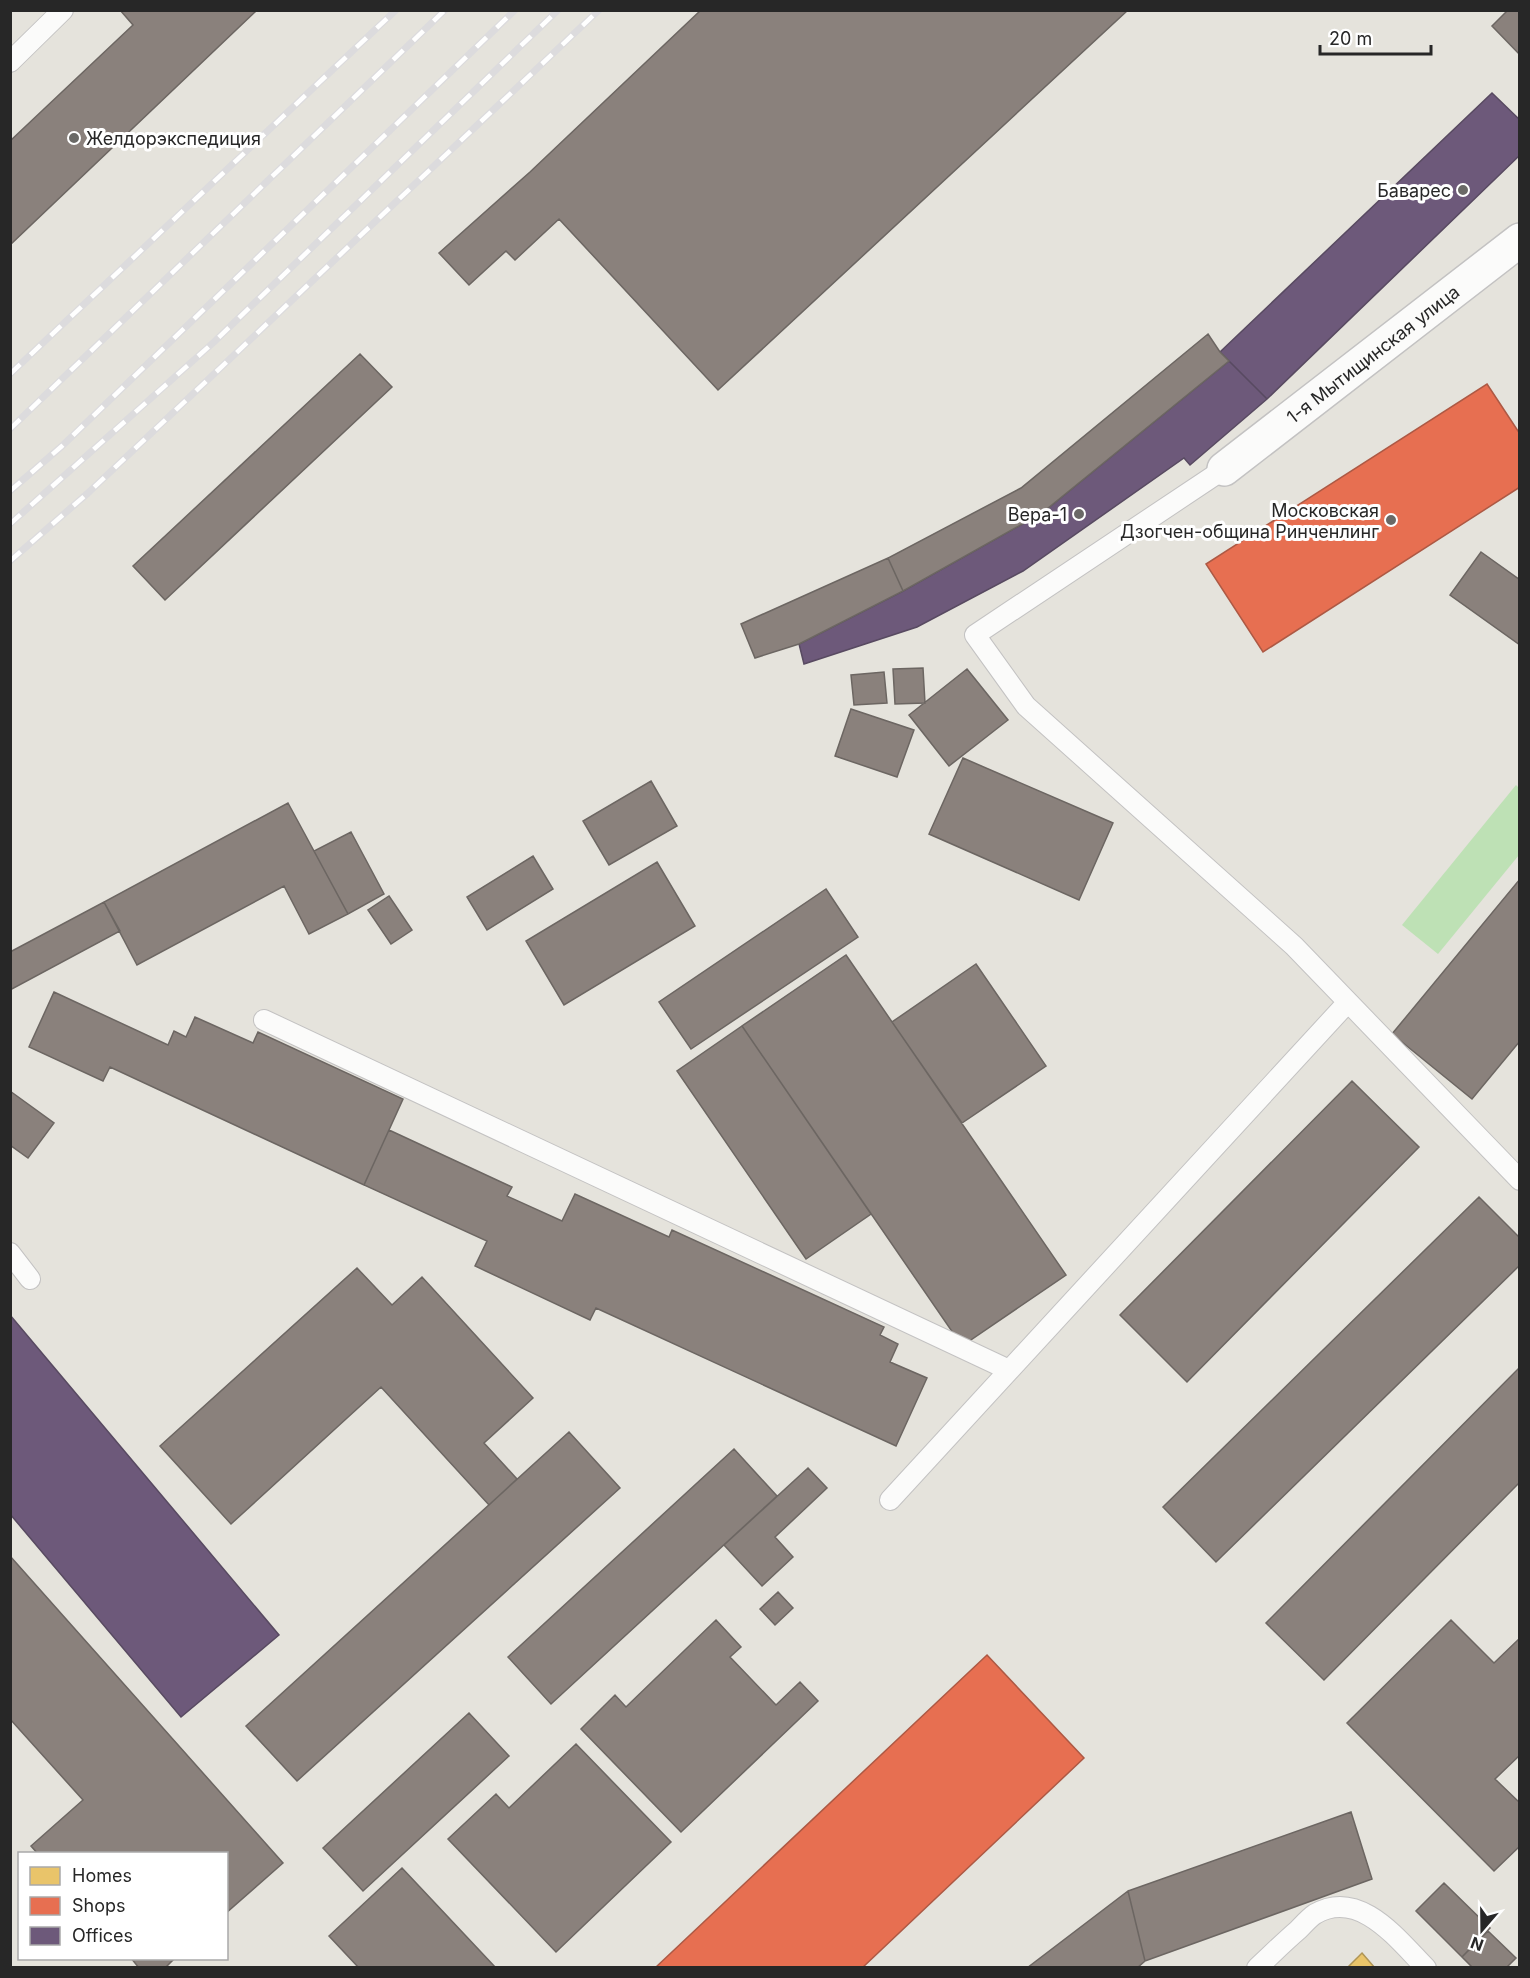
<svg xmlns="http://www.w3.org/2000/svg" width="1530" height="1978" font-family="Inter,sans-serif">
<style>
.green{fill:#bee1b5}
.homes{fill:#e9c46a;stroke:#af9556;stroke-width:1.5}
.shops{fill:#e76f51;stroke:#ad5944;stroke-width:1.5}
.offices{fill:#6d597a;stroke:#584a61;stroke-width:1.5}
.industry{fill:#8a817c;stroke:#6c6662;stroke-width:1.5}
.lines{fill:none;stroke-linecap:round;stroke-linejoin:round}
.service-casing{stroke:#c3c2c2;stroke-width:22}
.minor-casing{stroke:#c3c2c2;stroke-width:36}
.service{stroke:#fbfbfa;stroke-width:20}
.minor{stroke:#fbfbfa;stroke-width:33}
.rail-casing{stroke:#dcdbdd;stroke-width:7}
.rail{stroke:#fff;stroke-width:4.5;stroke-dasharray:14;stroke-linecap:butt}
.poi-dot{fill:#6a6966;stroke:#fff;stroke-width:2}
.labels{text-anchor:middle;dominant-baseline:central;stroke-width:6;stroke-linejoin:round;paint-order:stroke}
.poi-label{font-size:18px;fill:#272727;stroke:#fff;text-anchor:end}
.street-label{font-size:18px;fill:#272727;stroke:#fff}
</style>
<rect width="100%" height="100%" fill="#e5e3dc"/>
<path class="green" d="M 1516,785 L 1519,788 L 1519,855 L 1438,954 L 1402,925 Z"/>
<path class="homes" d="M 1362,1953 L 1375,1968 L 1347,1968 Z"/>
<path class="shops" d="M 1487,384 L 1520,434 L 1520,487 L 1263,652 L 1206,564 Z
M 987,1655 L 1084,1758 L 862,1968 L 655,1968 Z"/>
<path class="offices" d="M 1492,93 L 1520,120 L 1520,155 L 1267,399 L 1220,352 Z
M 1229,361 L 1267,399 L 1190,465 L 1184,458 L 1023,571 L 917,627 L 804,664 L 799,644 L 903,591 L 1042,513 Z
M 10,1315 L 279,1635 L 181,1717 L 10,1514 Z"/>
<path class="industry" d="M 120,10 L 257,10 L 10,245 L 10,141 L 133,25 Z
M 701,10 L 1128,10 L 718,390 L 559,219 L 515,260 L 506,251 L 469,285 L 439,253 L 530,172 Z
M 1508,10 L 1520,10 L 1520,55 L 1492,26 Z
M 1208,334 L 1220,352 L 1229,361 L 1042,513 L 903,591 L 888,558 L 1021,488 Z
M 360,354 L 392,387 L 165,600 L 133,566 Z
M 1481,552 L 1520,580 L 1520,645 L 1450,595 Z
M 888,558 L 903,591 L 799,644 L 755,658 L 741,624 Z
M 923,668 L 925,703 L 895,704 L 893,669 Z
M 967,669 L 1008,720 L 949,766 L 909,715 Z
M 884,672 L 887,703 L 854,705 L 851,675 Z
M 851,709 L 914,730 L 897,777 L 835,756 Z
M 963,758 L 1113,823 L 1079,900 L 929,834 Z
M 651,781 L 677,826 L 609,865 L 583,821 Z
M 288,803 L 348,914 L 309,934 L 284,886 L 137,965 L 104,902 Z
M 351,832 L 384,894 L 348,914 L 314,851 Z
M 533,856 L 553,889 L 487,930 L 467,897 Z
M 657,862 L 695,926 L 564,1005 L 526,941 Z
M 1520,879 L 1520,1041 L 1472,1099 L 1392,1034 Z
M 826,889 L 858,937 L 691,1049 L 659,1002 Z
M 389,896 L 412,930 L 391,944 L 368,910 Z
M 104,902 L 120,931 L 10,990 L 10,952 Z
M 846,955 L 1066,1275 L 962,1346 L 742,1026 Z
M 976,964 L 1046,1066 L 962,1123 L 892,1022 Z
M 54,992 L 168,1045 L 174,1031 L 186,1037 L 195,1017 L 253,1043 L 258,1032 L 403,1099 L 364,1185 L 110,1067 L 103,1081 L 29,1047 Z
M 742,1026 L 871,1214 L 806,1259 L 677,1071 Z
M 1352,1081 L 1419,1147 L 1187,1382 L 1120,1315 Z
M 10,1091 L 54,1123 L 28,1158 L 10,1145 Z
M 389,1130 L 512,1187 L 507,1196 L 562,1221 L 575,1194 L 669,1237 L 672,1230 L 884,1327 L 880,1335 L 898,1344 L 890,1362 L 927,1378 L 896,1446 L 596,1308 L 590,1320 L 475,1266 L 487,1241 L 364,1185 Z
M 1479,1197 L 1520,1238 L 1520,1265 L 1216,1562 L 1163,1507 Z
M 357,1268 L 392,1305 L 422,1277 L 533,1398 L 484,1443 L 517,1479 L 489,1505 L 381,1387 L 231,1524 L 160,1446 Z
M 1520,1367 L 1520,1482 L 1324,1680 L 1266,1623 Z
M 569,1432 L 620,1488 L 297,1781 L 246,1726 Z
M 734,1449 L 777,1496 L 551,1704 L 508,1657 Z
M 808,1468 L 827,1488 L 775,1537 L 793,1557 L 762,1586 L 724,1545 Z
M 10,1556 L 283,1863 L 226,1913 L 226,1854 L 38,1854 L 31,1846 L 83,1800 L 10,1719 Z
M 778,1592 L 793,1608 L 775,1625 L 760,1609 Z
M 716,1620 L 741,1647 L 730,1657 L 776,1705 L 800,1682 L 818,1701 L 681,1832 L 581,1729 L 615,1695 L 626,1707 Z
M 1451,1620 L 1494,1663 L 1520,1638 L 1520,1755 L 1495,1779 L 1520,1803 L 1520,1846 L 1494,1871 L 1347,1723 Z
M 469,1713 L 509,1756 L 363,1891 L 323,1848 Z
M 576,1744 L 671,1842 L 556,1952 L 448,1839 L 496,1794 L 509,1808 Z
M 1351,1812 L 1372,1879 L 1145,1961 L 1128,1891 Z
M 402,1868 L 496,1968 L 359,1968 L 329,1936 Z
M 1444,1883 L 1490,1928 L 1462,1957 L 1416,1911 Z
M 1128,1891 L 1145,1961 L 1137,1968 L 1027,1968 Z
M 1488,1931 L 1516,1958 L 1506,1968 L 1473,1968 L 1462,1957 Z
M 131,1958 L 175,1958 L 165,1968 L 139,1968 Z"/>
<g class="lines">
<g class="service-casing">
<path id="service" d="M 10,62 L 63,10
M 1224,469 L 975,635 L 1026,706 L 1294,946 L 1520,1180
M 264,1020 L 1009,1370
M 10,1253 L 30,1279
M 890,1500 L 1348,1002
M 1257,1968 C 1271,1955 1284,1942 1298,1930 C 1303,1925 1309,1918 1315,1914 C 1360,1888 1398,1940 1426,1968"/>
</g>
<g class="minor-casing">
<g id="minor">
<path id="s1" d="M 1224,469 L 1520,240"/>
</g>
</g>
<use href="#service" class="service"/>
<use href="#minor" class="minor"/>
<g class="rail-casing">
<path id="rail" d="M 10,374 L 396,10
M 10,429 L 445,10
M 10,491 L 62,446 L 515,10
M 10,524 L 214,342 L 558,10
M 10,561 L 88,493 L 599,10"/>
</g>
<use href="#rail" class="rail"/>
</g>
<g class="poi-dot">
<circle cx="74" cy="138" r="6"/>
<circle cx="1463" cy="190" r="6"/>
<circle cx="1079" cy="514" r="6"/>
<circle cx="1391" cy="520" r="6"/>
</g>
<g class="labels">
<g class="poi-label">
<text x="86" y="138" text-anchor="start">Желдорэкспедиция</text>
<text x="1451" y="190">Баварес</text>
<text x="1379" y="510">Московская<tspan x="1379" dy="21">Дзогчен-община Ринченлинг</tspan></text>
<text x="1067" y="514">Вера-1</text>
</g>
<g class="street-label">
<text stroke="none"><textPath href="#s1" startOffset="188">1-я Мытищинская улица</textPath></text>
</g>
</g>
<rect width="1530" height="1978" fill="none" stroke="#272727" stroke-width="24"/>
<rect x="18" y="1852" width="210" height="108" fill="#ffffff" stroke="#a9a9a9" stroke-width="1.5"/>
<rect x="30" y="1867" width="30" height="18" fill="#e9c46a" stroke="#a9a9a9" stroke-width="1.5"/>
<text x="72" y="1882" font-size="18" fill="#272727">Homes</text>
<rect x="30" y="1897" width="30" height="18" fill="#e76f51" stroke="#a9a9a9" stroke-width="1.5"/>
<text x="72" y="1912" font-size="18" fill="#272727">Shops</text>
<rect x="30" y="1927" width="30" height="18" fill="#6d597a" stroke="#a9a9a9" stroke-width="1.5"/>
<text x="72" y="1942" font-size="18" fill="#272727">Offices</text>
<g transform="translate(1482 1930) rotate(200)" stroke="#ffffff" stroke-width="4.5" paint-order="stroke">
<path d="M0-4.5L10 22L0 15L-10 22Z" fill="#272727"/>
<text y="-9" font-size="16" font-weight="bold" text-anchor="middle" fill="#272727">N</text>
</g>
<path d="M1320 45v9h111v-9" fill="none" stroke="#272727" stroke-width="3"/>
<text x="1329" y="45" font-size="18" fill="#272727" stroke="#ffffff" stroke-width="4.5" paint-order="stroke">20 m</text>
</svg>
